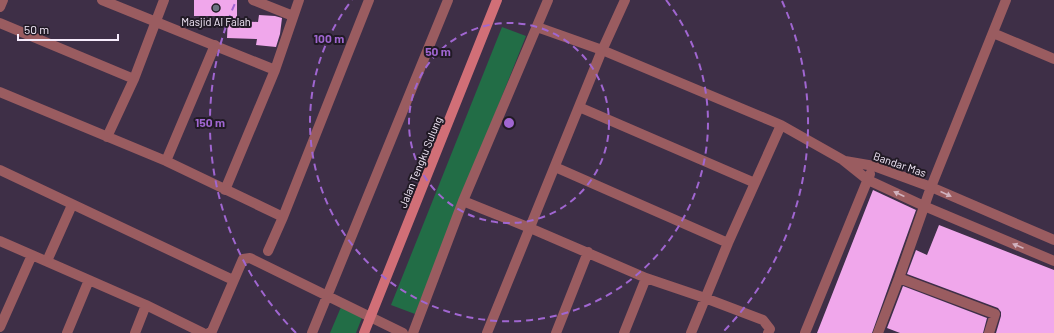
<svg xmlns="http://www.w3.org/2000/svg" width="1054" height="333" font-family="Barlow,sans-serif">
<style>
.forest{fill:#226d46}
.building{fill:#f0a7eb}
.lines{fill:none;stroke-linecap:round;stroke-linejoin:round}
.street{stroke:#9a5c60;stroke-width:10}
.secondary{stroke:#d16f77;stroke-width:10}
.oneway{fill:#d1b2be}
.ring{fill:none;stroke:#a066d1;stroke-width:2;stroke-dasharray:7 5}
.worship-dot{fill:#6b7280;stroke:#211a25;stroke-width:1.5}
.labels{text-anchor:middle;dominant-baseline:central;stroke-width:4;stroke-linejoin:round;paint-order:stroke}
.poi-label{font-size:11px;fill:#f6ecfc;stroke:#211a25}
.street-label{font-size:11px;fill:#f6ecfc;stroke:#211a25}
.centre{fill:#a066d1;stroke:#211a25;stroke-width:2}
.ring-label{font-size:12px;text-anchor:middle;font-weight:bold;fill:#a066d1;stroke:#211a25;stroke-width:4;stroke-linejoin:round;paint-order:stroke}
</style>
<rect width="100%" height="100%" fill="#3e2f47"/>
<path class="forest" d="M 502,27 L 526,36 L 415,314 L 391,305 Z
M 341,307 L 363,315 L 356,333 L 330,333 Z"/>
<path class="building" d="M 194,0 L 237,0 L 237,21 L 258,22 L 259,15 L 275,16 L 282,18 L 280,34 L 276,47 L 256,45 L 257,39 L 227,38 L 228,16 L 194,16 Z
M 873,190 L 916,210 L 872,333 L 817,333 Z
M 939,225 L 1054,270 L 1054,333 L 996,333 L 1001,316 L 1001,312 L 998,308 L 907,274 L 916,250 L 927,255 Z
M 903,286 L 987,318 L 983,333 L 900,333 L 887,328 Z"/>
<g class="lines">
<path class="street" d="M 102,0 L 275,70
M 253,0 L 293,16
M 0,7 L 3,0
M 0,23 L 134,79
M 537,27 L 602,50 L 781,125 L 843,160 L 868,180 L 924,206 L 1054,261
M 993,33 L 1054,59
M 0,92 L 166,161 L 283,217
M 579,107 L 755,183
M 107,137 L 134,79 L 164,0
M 166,161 L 215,45
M 845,161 L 874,166 L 931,187 L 1054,240
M 555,167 L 728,243
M 0,170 L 233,280
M 225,190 L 275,70 L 299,0
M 463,201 L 530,228 L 646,278 L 705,298 L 763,320 L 770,329 L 768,333
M 0,241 L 146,305 L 203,333
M 268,251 L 283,217 L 369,0
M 47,261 L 72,205
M 899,278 L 995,314 L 989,333
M 0,327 L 32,255
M 67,333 L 89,280
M 135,333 L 146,305
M 209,333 L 212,331 L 243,259 L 250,258 L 403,333
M 312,333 L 448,0
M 413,333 L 463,201 L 548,0
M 487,333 L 600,55 L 625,0
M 556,333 L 588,252
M 624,333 L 646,278
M 691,333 L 728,243 L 781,125
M 805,333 L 870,174
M 878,333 L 899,278 L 931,187 L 1006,0"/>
<path class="secondary" d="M 364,333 L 497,0"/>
</g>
<defs><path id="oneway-solid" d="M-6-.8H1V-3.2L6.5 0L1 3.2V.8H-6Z"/></defs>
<g class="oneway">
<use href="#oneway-solid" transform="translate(899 194) rotate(-155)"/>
<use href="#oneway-solid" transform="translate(946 194) rotate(24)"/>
<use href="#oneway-solid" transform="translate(1018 246) rotate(-157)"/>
</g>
<g class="ring">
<circle cx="509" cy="123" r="100"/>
<path d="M666 0A199 199 0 1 1 352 0"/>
<path d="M296 333A299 299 0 0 1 236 1M782 1A299 299 0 0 1 722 333"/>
</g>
<circle class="worship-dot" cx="216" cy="8" r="4"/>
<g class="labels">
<g class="poi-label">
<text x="216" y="21">Masjid Al Falah</text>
</g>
<g class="street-label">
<text transform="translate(420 162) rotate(-68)">Jalan Tengku Sulung</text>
<text transform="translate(900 164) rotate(19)">Bandar Mas</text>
</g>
</g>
<circle cx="509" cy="123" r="6" class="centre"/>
<g class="ring-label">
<text x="329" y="43">100 m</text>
<text x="438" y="56">50 m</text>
<text x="210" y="127">150 m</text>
</g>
<path d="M18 34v6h100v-6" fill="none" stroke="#f6ecfc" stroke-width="2"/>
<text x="24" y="34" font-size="12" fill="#f6ecfc" stroke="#211a25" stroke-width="3" paint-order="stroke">50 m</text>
</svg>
